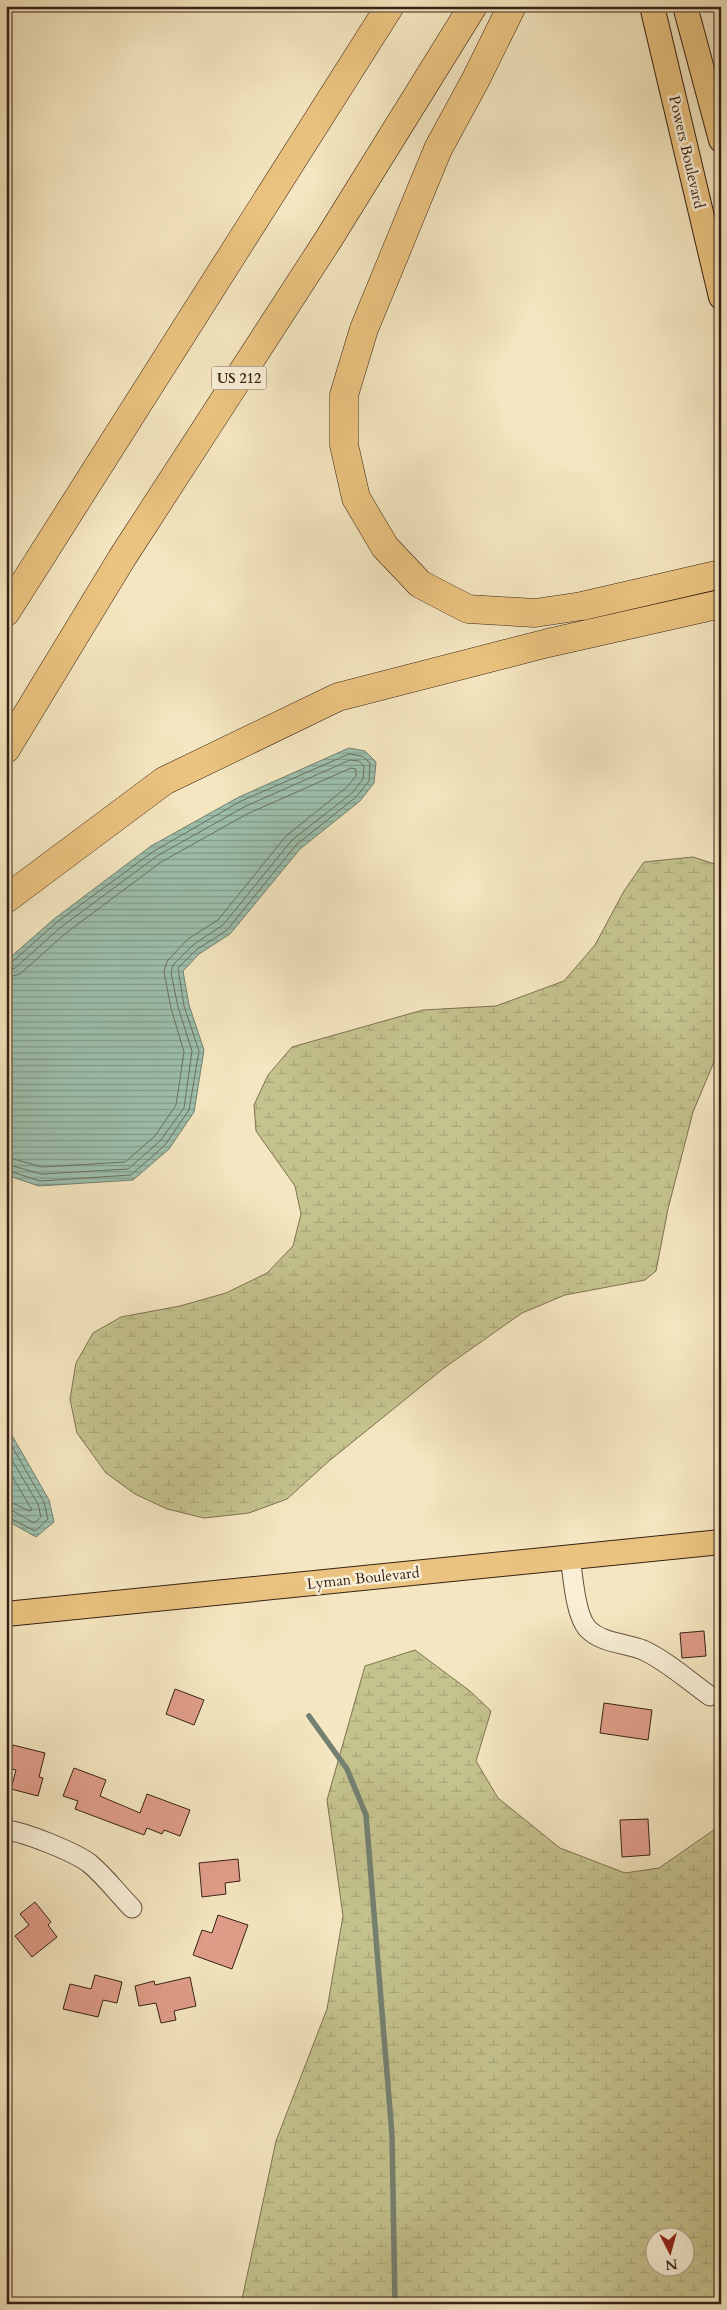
<svg xmlns="http://www.w3.org/2000/svg" width="727" height="2310" font-family="Cardo,serif">
<style>
.wetland{fill:url(#wetland-marsh);stroke:#7e7251;fill-rule:evenodd}
.water{fill:url(#water-rules);stroke:#748070}
.lines{fill:none;stroke-linecap:round;stroke-linejoin:round}
.shore{stroke:#6a7061;stroke-width:1}
.stream{stroke:#748070;stroke-width:5.5}
.building{fill:#e09d89;stroke:#372115}
.minor-casing{stroke:#665240;stroke-width:21}
.major-casing{stroke:#372115;stroke-width:26}
.highway-casing{stroke:#372115;stroke-width:29}
.minor{stroke:#f8efd6;stroke-width:19}
.major{stroke:#eac380;stroke-width:24}
.highway{stroke:#eac380;stroke-width:28}
.labels{text-anchor:middle;dominant-baseline:central;stroke-width:5;stroke-linejoin:round;paint-order:stroke}
.shield{fill:#f8efd6;stroke:#715f4f;stroke-width:1}
.shield-label{font-size:14px;font-weight:bold;fill:#372115}
.street-label{font-size:15px;fill:#372115;stroke:#f8efd6}
</style>
<defs>
<pattern id="wetland-marsh" width="20" height="14" patternUnits="userSpaceOnUse" patternTransform="scale(1.25)"><rect width="20" height="14" fill="#c4c28d"/><path d="M1 5h8M5 5V1M11 12h8M15 12V8" fill="none" stroke="#a9a679"/></pattern>
<pattern id="water-rules" width="6" height="5" patternUnits="userSpaceOnUse" patternTransform="scale(1.25)"><rect width="6" height="5" fill="#9dc0ad"/><path d="M0 2.5h6" fill="none" stroke="#819c8c"/></pattern>
</defs>
<rect width="100%" height="100%" fill="#f4e6c0"/>
<filter id="stains"><feTurbulence type="fractalNoise" baseFrequency=".004" numOctaves="4"/><feColorMatrix values="0 0 0 0 .2 0 0 0 0 .09 0 0 0 0 .02 0 0 0 .5 -.17"/></filter>
<radialGradient id="worn" r=".72"><stop offset=".6" stop-color="#630" stop-opacity="0"/><stop offset="1" stop-color="#630" stop-opacity=".3"/></radialGradient>
<path class="wetland" d="M 693,857 L 721,866 L 721,1045 L 693,1112 L 668,1209 L 656,1271 L 645,1280 L 565,1295 L 522,1313 L 444,1368 L 329,1461 L 287,1499 L 249,1513 L 204,1518 L 167,1509 L 135,1494 L 106,1473 L 77,1433 L 70,1399 L 76,1363 L 93,1333 L 121,1317 L 180,1306 L 226,1293 L 267,1273 L 293,1246 L 301,1214 L 295,1186 L 256,1131 L 254,1105 L 268,1075 L 292,1047 L 423,1010 L 496,1006 L 564,981 L 595,945 L 624,891 L 644,862 Z
M 415,1650 L 470,1691 L 491,1711 L 476,1761 L 498,1798 L 560,1848 L 625,1873 L 659,1868 L 721,1825 L 721,2304 L 241,2304 L 276,2141 L 327,2009 L 343,1916 L 327,1800 L 365,1666 ZM 654,2238 L 684,2238 L 684,2268 L 654,2268 Z"/>
<path class="water" d="M 349,748 L 365,751 L 376,762 L 374,783 L 360,801 L 300,849 L 230,934 L 199,954 L 183,971 L 189,1005 L 204,1050 L 194,1112 L 169,1149 L 133,1180 L 39,1186 L 6,1175 L 6,961 L 54,919 L 151,846 L 239,797 Z
M 6,1425 L 49,1500 L 54,1522 L 36,1537 L 6,1520 Z"/>
<g class="lines">
<path class="shore" d="M 6,965 L 11,963 L 57,922 L 154,851 L 241,801 L 349,754 L 362,756 L 370,763 L 369,781 L 356,797 L 296,845 L 227,930 L 196,950 L 178,968 L 184,1006 L 199,1051 L 189,1110 L 165,1145 L 131,1175 L 40,1181 L 6,1170
M 6,971 L 15,968 L 61,927 L 157,856 L 244,807 L 350,760 L 359,761 L 364,766 L 363,779 L 352,793 L 292,840 L 223,925 L 193,945 L 173,965 L 171,973 L 178,1007 L 192,1051 L 184,1108 L 160,1141 L 128,1169 L 41,1174 L 6,1164
M 6,978 L 20,974 L 66,933 L 161,862 L 247,814 L 351,768 L 356,769 L 356,776 L 347,787 L 286,836 L 218,920 L 188,939 L 167,961 L 164,972 L 171,1008 L 184,1052 L 176,1105 L 155,1136 L 125,1162 L 42,1167 L 6,1157
M 6,1436 L 44,1502 L 48,1519 L 35,1531 L 6,1516
M 6,1450 L 38,1504 L 41,1517 L 34,1523 L 13,1511 L 6,1510
M 6,1466 L 32,1510 L 29,1511 L 15,1504 L 6,1503"/>
<path class="stream" d="M 309,1716 L 347,1769 L 366,1815 L 392,2135 L 395,2304"/>
</g>
<path class="building" d="M 704,1631 L 706,1656 L 682,1658 L 680,1633 Z
M 175,1689 L 204,1700 L 194,1725 L 166,1714 Z
M 604,1703 L 652,1710 L 648,1740 L 600,1733 Z
M 13,1745 L 45,1753 L 39,1777 L 43,1778 L 38,1796 L 11,1789 L 16,1770 L 7,1768 Z
M 74,1768 L 106,1780 L 100,1796 L 140,1813 L 147,1794 L 190,1810 L 180,1836 L 164,1830 L 162,1834 L 147,1828 L 144,1835 L 75,1809 L 78,1801 L 63,1796 Z
M 648,1819 L 650,1855 L 622,1857 L 620,1820 Z
M 238,1859 L 240,1881 L 225,1883 L 226,1894 L 202,1897 L 199,1863 Z
M 35,1902 L 51,1922 L 48,1925 L 57,1937 L 32,1957 L 15,1936 L 29,1925 L 20,1914 Z
M 218,1915 L 248,1925 L 232,1969 L 193,1955 L 202,1930 L 212,1933 Z
M 95,1975 L 122,1982 L 117,2003 L 103,2000 L 98,2017 L 63,2009 L 70,1984 L 91,1989 Z
M 190,1977 L 196,2006 L 174,2011 L 176,2020 L 161,2023 L 156,2003 L 139,2006 L 135,1986 L 154,1981 L 155,1985 Z"/>
<g class="lines">
<g class="minor-casing">
<path id="minor" d="M 570,1557 C 573,1575 575,1614 587,1628 C 600,1643 626,1643 643,1650 C 667,1661 689,1681 710,1696
M 6,1830 C 25,1832 74,1852 89,1863 C 105,1876 118,1894 132,1908"/>
</g>
<g class="major-casing">
<path id="major" d="M 652,6 L 721,297
M 685,6 L 721,140
M 6,1614 L 721,1542"/>
</g>
<g class="highway-casing">
<path id="highway" d="M 512,6 L 476,79 L 438,149 L 364,329 L 344,395 L 344,445 L 356,498 L 385,547 L 420,584 L 468,609 L 535,613 L 582,606 L 721,574
M 6,612 L 390,6
M 6,749 L 122,558 L 328,240 L 473,6
M 6,899 L 164,781 L 338,697 L 548,643 L 721,604"/>
</g>
<use href="#minor" class="minor"/>
<use href="#major" class="major"/>
<use href="#highway" class="highway"/>
</g>
<g class="labels">
<rect class="shield" x="211.5" y="366.5" width="55" height="23" rx="4"/>
<g class="shield-label">
<text x="239" y="378">US 212</text>
</g>
<g class="street-label">
<text transform="translate(687 152) rotate(77)">Powers Boulevard</text>
<text transform="translate(363 1578) rotate(-6)">Lyman Boulevard</text>
</g>
</g>
<rect width="727" height="2310" fill="none" stroke="#f4e6c0" stroke-width="25"/>
<rect x="8" y="8" width="712" height="2295" fill="none" stroke="#372115" stroke-width="2.5"/>
<rect x="12" y="12" width="702" height="2285" fill="none" stroke="#372115"/>
<g transform="translate(670 2252) rotate(174)"><circle r="24" fill="#f8efd6" stroke="#ab9d89"/>
<path d="M0-4L9 19L0 12L-9 19Z" fill="#8f2418"/>
<text y="-8" font-size="14" font-weight="bold" text-anchor="middle" fill="#372115">N</text>
</g>
<rect width="100%" height="100%" filter="url(#stains)"/>
<rect width="100%" height="100%" fill="url(#worn)"/>
</svg>
